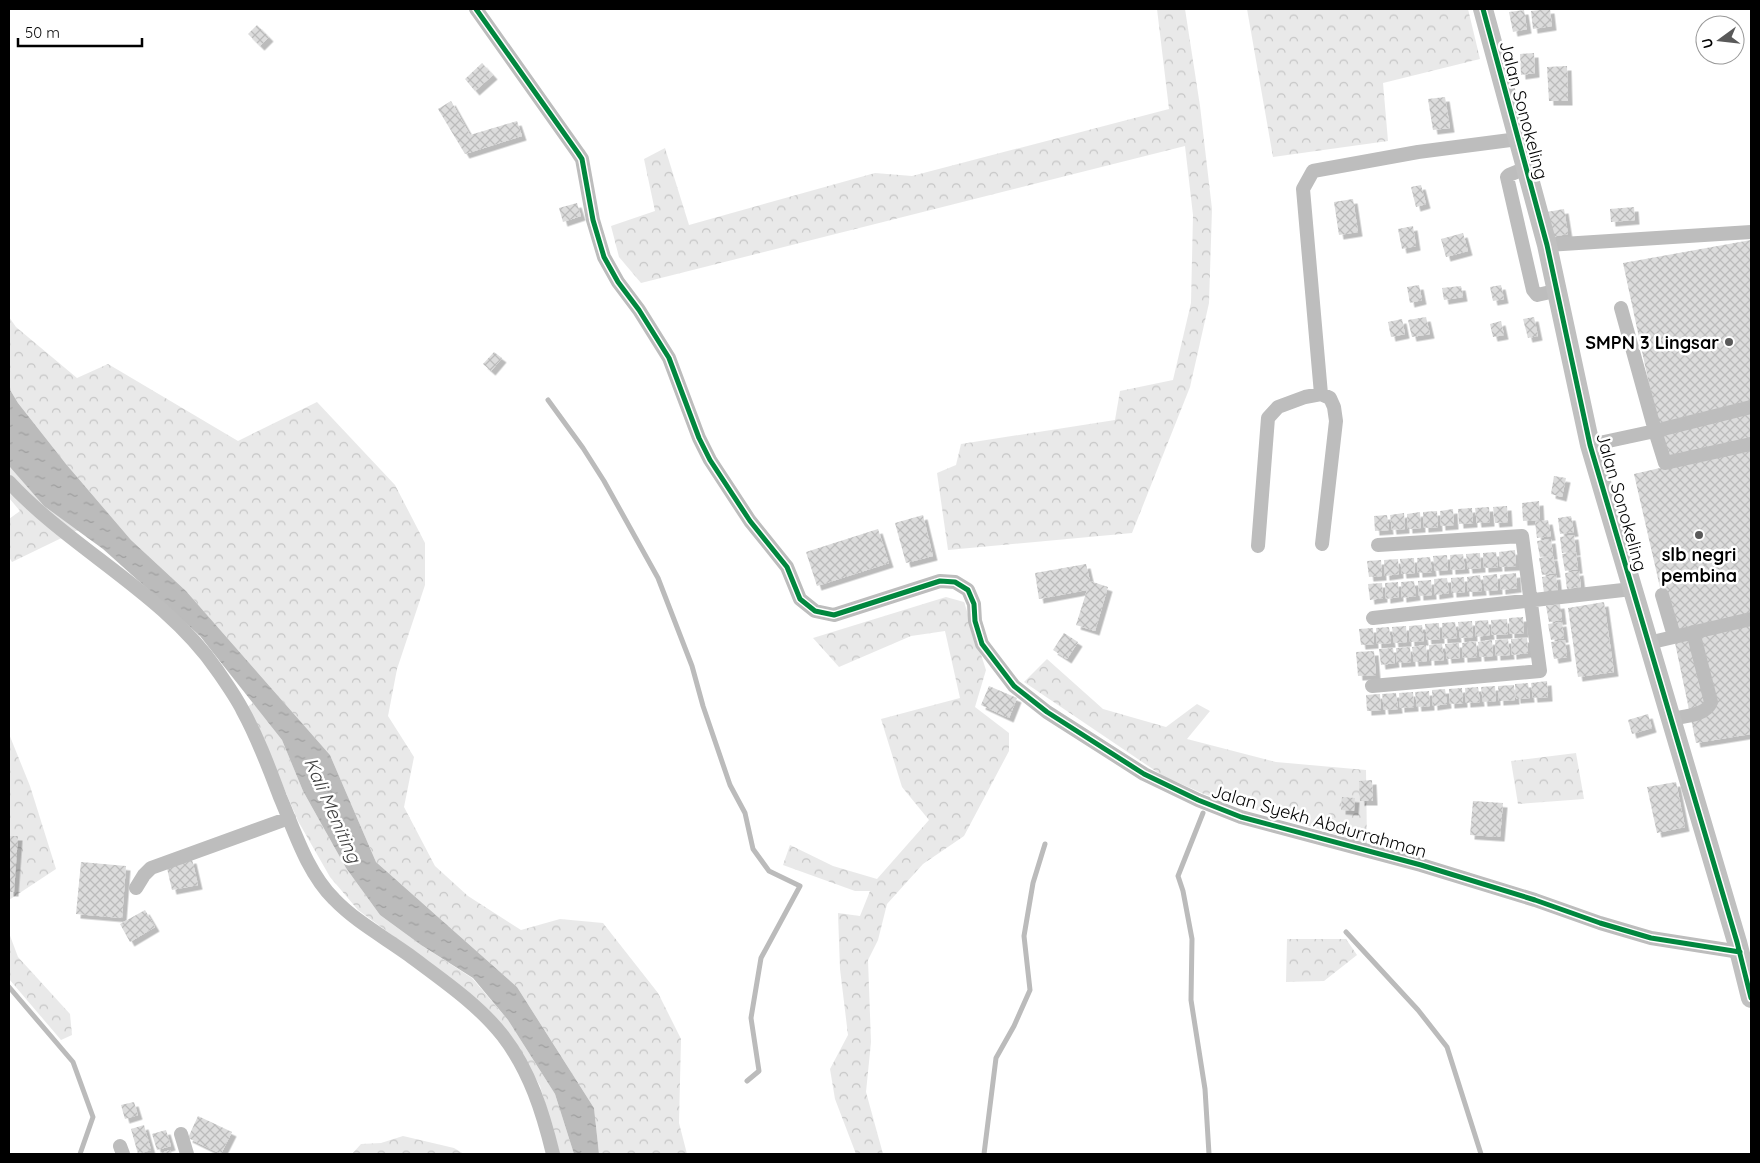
<svg xmlns="http://www.w3.org/2000/svg" width="1760" height="1163" font-family="Quicksand,sans-serif">
<style>
.forest{fill:url(#forest-crowns)}
.water{fill:url(#water-ripples)}
.lines{fill:none;stroke-linecap:round;stroke-linejoin:round}
.stream{stroke:#bbb;stroke-width:5}
.building{fill:url(#building-cross-hatch);filter:url(#shadow)}
.street{stroke:#bdbdbd;stroke-width:14}
.secondary{stroke:#c0c0c0;stroke-width:20}
.cycleway-casing{stroke:#fff;stroke-width:8}
.cycleway{stroke:#00873e;stroke-width:5}
.poi-dot{fill:#595959;stroke:#fff;stroke-width:2}
.labels{text-anchor:middle;dominant-baseline:central;stroke-width:5;stroke-linejoin:round;paint-order:stroke}
.street-label{font-size:18px;fill:#000;stroke:#fff}
.poi-label{font-size:18px;font-weight:bold;fill:#000;stroke:#fff;text-anchor:end}
.water-label{font-size:19px;font-style:italic;fill:#3f3f3f;stroke:#fff}
</style>
<defs>
<pattern id="forest-crowns" width="20" height="18" patternUnits="userSpaceOnUse" patternTransform="scale(1.25)"><rect width="20" height="18" fill="#e9e9e9"/><path d="M2 6a3 3 0 1 1 6 0M12 15a3 3 0 1 1 6 0" fill="none" stroke="#c6c6c6"/></pattern>
<pattern id="water-ripples" width="26" height="14" patternUnits="userSpaceOnUse" patternTransform="scale(1.25)"><rect width="26" height="14" fill="#bbb"/><path d="M2 4q2-2 4 0t4 0M15 11q2-2 4 0t4 0" fill="none" stroke="#9f9f9f"/></pattern>
<pattern id="building-cross-hatch" width="8" height="8" patternUnits="userSpaceOnUse" patternTransform="scale(1.25)"><rect width="8" height="8" fill="#dcdcdc"/><path d="M0 0l8 8M0 8l8-8" fill="none" stroke="#bbb"/></pattern>
<filter id="shadow"><feDropShadow dx="4.5" dy="4.5" stdDeviation="0" flood-color="#0004"/></filter>
</defs>
<rect width="100%" height="100%" fill="#fff"/>
<path class="forest" d="M 1157,9 L 1185,9 L 1200,106 L 1212,209 L 1209,303 L 1190,387 L 1132,533 L 948,550 L 937,473 L 956,465 L 961,444 L 1115,420 L 1120,391 L 1173,380 L 1191,303 L 1193,215 L 1185,146 L 641,283 L 619,257 L 611,226 L 655,211 L 644,159 L 665,148 L 689,225 L 875,173 L 912,176 L 1169,109 Z
M 1247,9 L 1468,9 L 1480,59 L 1383,83 L 1388,141 L 1273,157 Z
M 9,317 L 16,327 L 77,378 L 108,364 L 238,441 L 317,402 L 395,485 L 425,543 L 425,585 L 397,669 L 388,716 L 414,757 L 404,807 L 435,866 L 468,896 L 521,930 L 560,919 L 603,923 L 658,993 L 681,1039 L 679,1123 L 687,1154 L 599,1154 L 594,1108 L 517,987 L 376,862 L 330,755 L 186,591 L 131,540 L 66,464 L 18,403 L 9,388 Z
M 9,466 L 44,506 L 78,530 L 12,562 L 9,557 L 9,519 L 20,511 L 9,498 Z
M 946,597 L 964,602 L 986,670 L 975,707 L 1009,733 L 1009,751 L 964,836 L 923,864 L 887,904 L 878,940 L 868,960 L 871,1042 L 866,1092 L 883,1154 L 856,1154 L 835,1099 L 830,1069 L 848,1035 L 840,969 L 838,913 L 860,916 L 870,891 L 855,891 L 783,865 L 790,845 L 833,866 L 877,879 L 929,820 L 902,787 L 881,719 L 960,698 L 945,631 L 911,636 L 839,667 L 813,638 Z
M 1047,659 L 1103,709 L 1166,727 L 1197,704 L 1210,711 L 1187,739 L 1276,762 L 1366,770 L 1367,844 L 1204,794 L 1163,776 L 1024,682 Z
M 253,703 L 282,740 L 303,791 L 346,868 L 380,915 L 421,945 L 472,978 L 508,1020 L 555,1094 L 574,1154 L 560,1154 L 540,1086 L 518,1048 L 446,975 L 358,910 L 330,877 L 298,821 L 270,755 L 247,707 Z
M 9,734 L 30,786 L 56,869 L 9,900 Z
M 1576,753 L 1584,799 L 1518,804 L 1511,761 Z
M 9,933 L 18,957 L 70,1014 L 72,1035 L 61,1040 L 9,979 Z
M 1287,939 L 1346,939 L 1357,955 L 1324,981 L 1286,982 Z
M 403,1136 L 454,1148 L 464,1154 L 352,1154 L 361,1144 L 381,1143 Z"/>
<path class="water" d="M 9,388 L 18,403 L 66,464 L 131,540 L 186,591 L 330,755 L 376,862 L 517,987 L 594,1108 L 599,1154 L 574,1154 L 555,1094 L 508,1020 L 473,978 L 421,945 L 380,915 L 346,868 L 303,791 L 282,740 L 200,636 L 103,549 L 44,506 L 9,466 Z"/>
<g class="lines">
<path class="stream" d="M 548,400 L 583,448 L 604,481 L 658,578 L 692,666 L 703,706 L 730,785 L 745,813 L 753,849 L 769,871 L 800,886 L 761,958 L 751,1018 L 759,1071 L 747,1081
M 1203,813 L 1178,876 L 1183,891 L 1192,939 L 1191,1000 L 1205,1089 L 1209,1154
M 1346,932 L 1418,1010 L 1447,1047 L 1481,1154
M 9,987 L 73,1062 L 93,1117 L 80,1154
M 984,1154 L 996,1058 L 1014,1026 L 1030,990 L 1024,936 L 1033,883 L 1045,844"/>
</g>
<path class="building" d="M 1550,9 L 1552,26 L 1533,29 L 1531,11 Z
M 1524,10 L 1527,29 L 1513,32 L 1509,12 Z
M 257,25 L 269,37 L 260,46 L 248,34 Z
M 1534,53 L 1535,73 L 1521,75 L 1520,54 Z
M 482,63 L 493,75 L 475,91 L 465,79 Z
M 1567,66 L 1568,101 L 1549,101 L 1547,67 Z
M 1445,97 L 1450,128 L 1433,130 L 1428,99 Z
M 451,101 L 470,135 L 517,121 L 522,136 L 465,154 L 438,109 Z
M 1421,185 L 1426,204 L 1416,207 L 1411,187 Z
M 1353,199 L 1358,232 L 1339,235 L 1334,202 Z
M 577,203 L 581,216 L 563,222 L 559,208 Z
M 1634,207 L 1635,220 L 1611,222 L 1610,209 Z
M 1564,209 L 1568,234 L 1551,237 L 1547,212 Z
M 1413,226 L 1416,246 L 1402,249 L 1398,229 Z
M 1463,233 L 1468,251 L 1446,257 L 1441,239 Z
M 1751,240 L 1751,445 L 1666,463 L 1623,263 Z
M 1419,285 L 1422,300 L 1410,303 L 1407,287 Z
M 1501,285 L 1504,299 L 1493,301 L 1490,287 Z
M 1461,286 L 1463,297 L 1444,300 L 1442,288 Z
M 1426,317 L 1430,334 L 1412,337 L 1408,320 Z
M 1534,317 L 1538,336 L 1528,338 L 1523,319 Z
M 1402,319 L 1405,334 L 1391,337 L 1388,322 Z
M 1501,321 L 1504,335 L 1493,337 L 1490,324 Z
M 494,352 L 502,358 L 491,371 L 483,364 Z
M 1751,447 L 1751,734 L 1696,743 L 1665,595 L 1662,596 L 1634,474 Z
M 1554,476 L 1566,478 L 1562,497 L 1551,494 Z
M 1539,501 L 1540,520 L 1523,521 L 1522,503 Z
M 1507,506 L 1508,522 L 1495,523 L 1493,507 Z
M 1489,507 L 1490,522 L 1477,523 L 1475,508 Z
M 1472,508 L 1473,523 L 1459,524 L 1458,509 Z
M 1453,509 L 1454,525 L 1441,526 L 1440,511 Z
M 1437,511 L 1438,527 L 1424,528 L 1423,512 Z
M 1420,512 L 1421,528 L 1408,529 L 1407,514 Z
M 1404,513 L 1405,529 L 1392,530 L 1390,515 Z
M 923,515 L 933,556 L 906,563 L 895,523 Z
M 1387,515 L 1389,530 L 1375,531 L 1374,516 Z
M 1571,516 L 1574,532 L 1560,534 L 1558,518 Z
M 1548,520 L 1551,536 L 1537,538 L 1535,522 Z
M 878,529 L 889,563 L 817,586 L 806,552 Z
M 1574,535 L 1576,551 L 1562,553 L 1560,537 Z
M 1551,539 L 1553,555 L 1540,557 L 1537,541 Z
M 1515,550 L 1516,566 L 1500,567 L 1499,552 Z
M 1496,552 L 1498,567 L 1484,568 L 1483,553 Z
M 1576,552 L 1578,569 L 1565,571 L 1562,554 Z
M 1480,553 L 1481,568 L 1468,569 L 1466,554 Z
M 1463,554 L 1465,569 L 1451,570 L 1450,555 Z
M 1447,555 L 1448,570 L 1435,571 L 1433,556 Z
M 1553,556 L 1556,573 L 1542,575 L 1539,558 Z
M 1430,557 L 1432,572 L 1418,573 L 1417,558 Z
M 1414,558 L 1415,573 L 1402,574 L 1400,559 Z
M 1398,559 L 1399,574 L 1385,576 L 1384,560 Z
M 1381,560 L 1382,576 L 1369,577 L 1367,561 Z
M 1086,564 L 1090,581 L 1108,587 L 1095,631 L 1076,625 L 1087,590 L 1039,599 L 1035,573 Z
M 1579,571 L 1581,587 L 1567,589 L 1565,573 Z
M 1516,573 L 1517,588 L 1501,590 L 1500,575 Z
M 1497,574 L 1498,590 L 1485,591 L 1483,576 Z
M 1480,575 L 1482,591 L 1468,592 L 1467,577 Z
M 1556,575 L 1558,591 L 1544,593 L 1542,577 Z
M 1464,577 L 1465,592 L 1452,593 L 1451,578 Z
M 1447,578 L 1449,593 L 1435,595 L 1434,579 Z
M 1431,580 L 1432,595 L 1419,596 L 1418,581 Z
M 1414,581 L 1416,596 L 1402,598 L 1401,582 Z
M 1398,582 L 1399,597 L 1386,599 L 1385,583 Z
M 1382,583 L 1383,598 L 1370,600 L 1368,584 Z
M 1604,602 L 1614,672 L 1578,677 L 1568,608 Z
M 1560,604 L 1562,620 L 1549,622 L 1546,606 Z
M 1523,617 L 1524,633 L 1510,634 L 1509,618 Z
M 1507,619 L 1508,634 L 1492,635 L 1491,620 Z
M 1488,620 L 1490,635 L 1476,637 L 1475,621 Z
M 1472,621 L 1473,637 L 1460,638 L 1458,622 Z
M 1455,622 L 1457,638 L 1443,639 L 1442,623 Z
M 1562,622 L 1564,638 L 1551,640 L 1548,624 Z
M 1439,623 L 1440,639 L 1427,640 L 1425,624 Z
M 1422,625 L 1424,641 L 1410,642 L 1409,626 Z
M 1406,626 L 1407,642 L 1394,643 L 1392,627 Z
M 1389,627 L 1391,643 L 1377,644 L 1376,628 Z
M 1373,628 L 1374,644 L 1361,645 L 1359,629 Z
M 1064,633 L 1078,642 L 1067,659 L 1053,650 Z
M 1527,638 L 1528,653 L 1512,655 L 1511,639 Z
M 1508,639 L 1510,655 L 1496,656 L 1495,640 Z
M 1492,640 L 1493,656 L 1480,657 L 1478,642 Z
M 1565,640 L 1567,657 L 1554,659 L 1551,642 Z
M 1476,641 L 1477,657 L 1463,658 L 1462,643 Z
M 1459,643 L 1460,658 L 1447,659 L 1445,644 Z
M 1442,644 L 1444,660 L 1430,661 L 1429,645 Z
M 1426,645 L 1427,661 L 1414,662 L 1412,647 Z
M 1410,647 L 1411,662 L 1397,663 L 1396,648 Z
M 1393,648 L 1395,663 L 1381,665 L 1379,649 Z
M 1374,651 L 1376,675 L 1358,676 L 1356,652 Z
M 1547,681 L 1548,697 L 1533,698 L 1531,683 Z
M 1528,683 L 1530,698 L 1516,699 L 1515,684 Z
M 1514,685 L 1515,700 L 1499,701 L 1498,686 Z
M 989,686 L 1017,698 L 1009,718 L 981,705 Z
M 1495,686 L 1496,701 L 1483,702 L 1481,687 Z
M 1478,687 L 1480,702 L 1466,703 L 1465,688 Z
M 1462,688 L 1463,703 L 1450,704 L 1449,689 Z
M 1445,689 L 1447,704 L 1433,706 L 1432,690 Z
M 1429,691 L 1430,706 L 1417,707 L 1415,692 Z
M 1413,692 L 1414,707 L 1400,708 L 1399,693 Z
M 1396,693 L 1398,709 L 1384,710 L 1382,694 Z
M 1380,694 L 1381,710 L 1367,711 L 1366,695 Z
M 1648,714 L 1652,728 L 1632,734 L 1628,720 Z
M 1372,780 L 1373,801 L 1360,801 L 1359,781 Z
M 1676,782 L 1685,827 L 1657,833 L 1647,787 Z
M 1342,797 L 1355,798 L 1354,811 L 1341,810 Z
M 1473,801 L 1503,803 L 1500,837 L 1470,835 Z
M 9,836 L 18,836 L 14,892 L 9,892 Z
M 192,859 L 198,885 L 172,890 L 166,864 Z
M 81,862 L 126,866 L 122,918 L 76,914 Z
M 145,910 L 155,927 L 130,942 L 120,924 Z
M 134,1102 L 138,1115 L 125,1119 L 121,1105 Z
M 198,1116 L 232,1132 L 221,1154 L 188,1138 Z
M 144,1125 L 151,1150 L 138,1154 L 131,1129 Z
M 166,1130 L 171,1146 L 157,1150 L 152,1134 Z
M 170,1150 L 172,1154 L 158,1154 Z"/>
<g class="lines">
<path class="street" d="M 476,9 L 578,153 L 582,159 L 593,220 L 604,257 L 618,282 L 639,310 L 669,358 L 699,438 L 710,460 L 750,521 L 787,567 L 800,599 L 815,611 L 834,615 L 940,581 L 955,582 L 968,590 L 974,604 L 975,621 L 982,644 L 1014,686 L 1047,712 L 1144,774 L 1198,800 L 1241,817 L 1421,865 L 1535,900 L 1600,923 L 1651,938 L 1740,952
M 1526,168 L 1509,175 L 1507,177 L 1533,290 L 1537,295 L 1555,291
M 1547,245 L 1751,232
M 1621,308 L 1655,431 L 1751,407
M 1321,394 L 1303,189 L 1313,171 L 1418,152 L 1518,139
M 1590,445 L 1655,431 L 1665,463 L 1751,444
M 9,482 C 71,549 165,594 217,670 C 226,683 236,697 243,711 C 258,738 269,768 280,797 C 295,832 307,872 334,899 C 355,921 384,937 409,955 C 441,979 478,1004 503,1036 C 530,1071 543,1113 553,1154
M 1258,546 L 1268,418 L 1278,407 L 1305,397 L 1321,394 L 1330,398 L 1334,407 L 1336,421 L 1322,544
M 1662,595 L 1674,636
M 1373,618 L 1632,589
M 1648,643 L 1751,619
M 1372,686 L 1540,671 L 1522,536 L 1378,545
M 1671,719 C 1684,716 1706,716 1711,702 L 1693,632
M 136,888 L 144,875 L 151,868 L 289,818
M 181,1134 L 187,1154
M 120,1146 L 123,1154"/>
<path class="secondary" d="M 1483,9 L 1547,245 L 1590,445 L 1737,942 L 1751,998"/>
<g class="cycleway-casing">
<path id="cycleway" d="M 476,9 L 578,153 L 582,159 L 593,220 L 604,257 L 618,282 L 639,310 L 669,358 L 699,438 L 710,460 L 750,521 L 787,567 L 800,599 L 815,611 L 834,615 L 940,581 L 955,582 L 968,590 L 974,604 L 975,621 L 982,644 L 1014,686 L 1047,712 L 1144,774 L 1198,800 L 1241,817 L 1421,865 L 1535,900 L 1600,923 L 1651,938 L 1740,952
M 1483,9 L 1547,245 L 1590,445 L 1737,942 L 1751,998"/>
</g>
<use href="#cycleway" class="cycleway"/>
</g>
<g class="poi-dot">
<circle cx="1729" cy="342" r="5"/>
<circle cx="1699" cy="535" r="5"/>
</g>
<g class="labels">
<g class="street-label">
<text transform="translate(1524 110) rotate(75)">Jalan Sonokeling</text>
<text transform="translate(1622 502) rotate(74)">Jalan Sonokeling</text>
<text transform="translate(1319 821) rotate(16)">Jalan Syekh Abdurrahman</text>
</g>
<g class="poi-label">
<text x="1719" y="342">SMPN 3 Lingsar</text>
<text x="1699" y="554" text-anchor="middle">slb negri<tspan x="1699" dy="21">pembina</tspan></text>
</g>
<g class="water-label">
<text transform="translate(333 810) rotate(66)">Kali Meniting</text>
</g>
</g>
<rect width="1760" height="1163" fill="none" stroke="#000000" stroke-width="20"/>
<g transform="translate(1720 40) rotate(255)"><circle r="24" fill="#ffffff" stroke="#999999"/>
<path d="M0-4L9 19L0 12L-9 19Z" fill="#595959"/>
<text y="-8" font-size="14" font-weight="bold" text-anchor="middle" fill="#000000">U</text>
</g>
<path d="M18 38v8h124v-8" fill="none" stroke="#000000" stroke-width="2.5"/>
<text x="25" y="38" font-size="15" fill="#000000" stroke="#ffffff" stroke-width="4" paint-order="stroke">50 m</text>
</svg>
